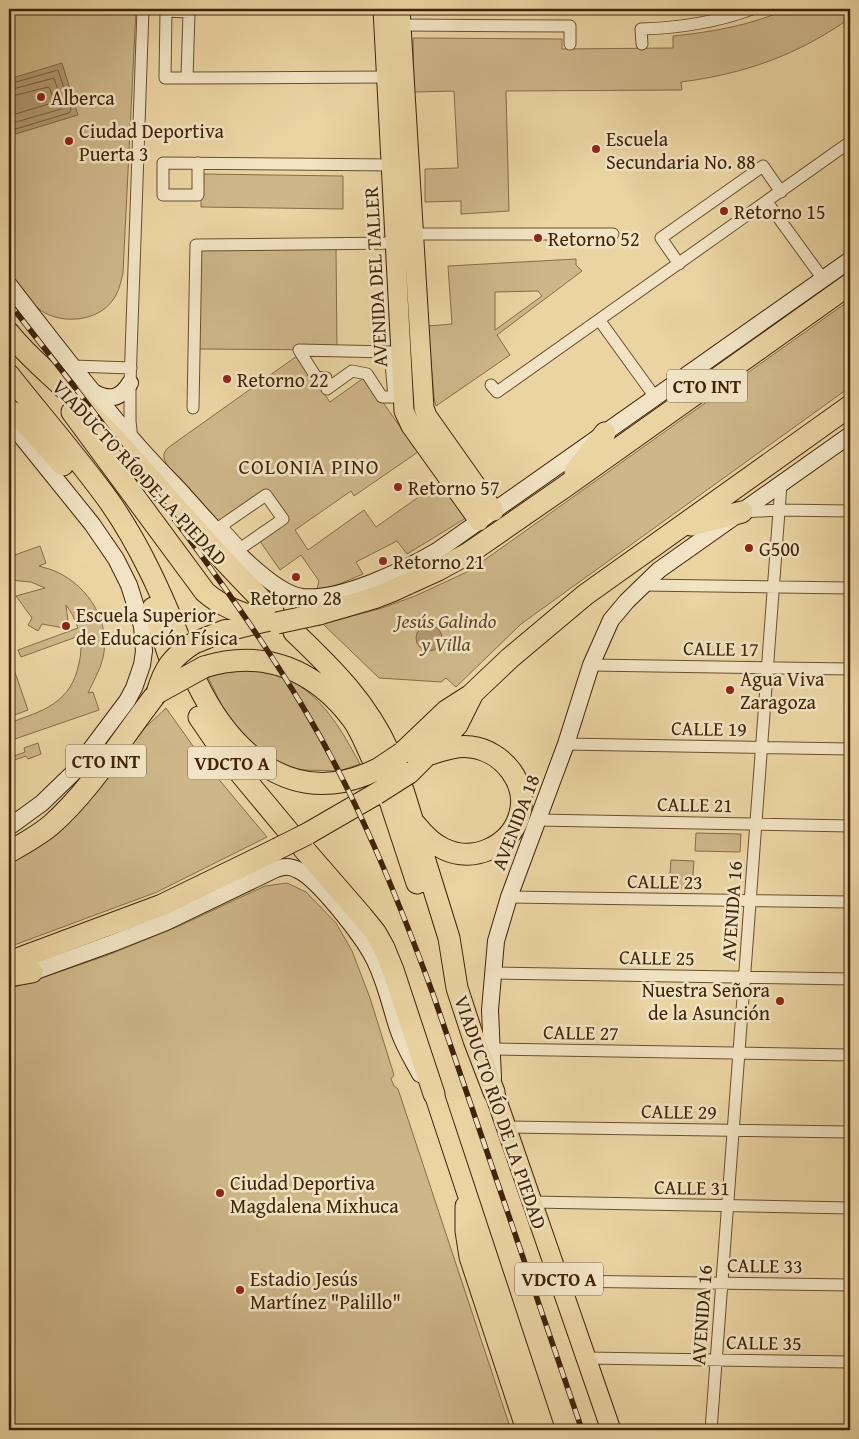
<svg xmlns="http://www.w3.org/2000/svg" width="859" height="1439" font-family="'Gentium Book Plus',serif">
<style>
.green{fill:#cdb688;stroke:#866c48;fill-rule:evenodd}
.water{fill:#b0986e;stroke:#836945}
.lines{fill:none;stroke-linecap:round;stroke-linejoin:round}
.shore{stroke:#785e3b;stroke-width:1}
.street-casing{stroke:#6a4f2e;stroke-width:13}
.secondary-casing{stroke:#402308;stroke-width:18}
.primary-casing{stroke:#402308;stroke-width:21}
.highway-casing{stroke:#402308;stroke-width:23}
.street{stroke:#f1e3c3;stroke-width:11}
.secondary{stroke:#f1e3c3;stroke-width:16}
.primary{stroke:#ead4a2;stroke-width:19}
.highway{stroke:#ead4a2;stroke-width:21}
.rail-casing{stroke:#402308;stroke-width:5.5}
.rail{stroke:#f1e3c3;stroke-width:4;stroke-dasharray:11;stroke-linecap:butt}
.highway-bridge-casing{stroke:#402308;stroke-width:23;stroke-linecap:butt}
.highway-bridge{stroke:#ead4a2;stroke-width:21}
.poi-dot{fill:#8f2418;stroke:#f1e3c3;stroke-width:2}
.labels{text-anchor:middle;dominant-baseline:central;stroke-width:5;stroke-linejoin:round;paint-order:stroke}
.shield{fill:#f1e3c3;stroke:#755d40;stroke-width:1}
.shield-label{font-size:19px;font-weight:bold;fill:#402308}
.poi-label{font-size:20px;fill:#402308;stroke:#f1e3c3;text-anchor:start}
.street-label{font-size:20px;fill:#402308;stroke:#f1e3c3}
.park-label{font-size:20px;font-style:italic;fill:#634828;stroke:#f1e3c3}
.neighbourhood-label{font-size:21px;letter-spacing:1px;fill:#402308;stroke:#f1e3c3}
</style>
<rect width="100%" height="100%" fill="#ead4a2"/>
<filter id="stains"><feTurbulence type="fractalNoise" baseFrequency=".004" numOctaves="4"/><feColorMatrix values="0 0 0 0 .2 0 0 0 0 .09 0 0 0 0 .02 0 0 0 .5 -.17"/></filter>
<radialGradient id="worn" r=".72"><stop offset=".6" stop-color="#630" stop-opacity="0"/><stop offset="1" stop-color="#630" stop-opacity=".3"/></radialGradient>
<path class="green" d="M 9,9 L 136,9 L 123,273 C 121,280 120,288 116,295 C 103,320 68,325 45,313 C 30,305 19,285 9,273 Z
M 788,9 L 850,9 L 850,18 C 798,55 744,74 681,82 L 682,90 L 506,91 L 509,211 L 461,214 L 461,201 L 425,202 L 425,169 L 458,168 L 454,91 L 414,92 L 413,38 L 562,39 L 562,49 L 673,48 L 673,36 C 713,32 751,25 788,9 Z
M 201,174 L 343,176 L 343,209 L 201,207 Z
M 336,247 L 337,350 L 199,349 L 199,249 Z
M 576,259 L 576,265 L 582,271 L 497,335 L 510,355 L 436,406 L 434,398 L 428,326 L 452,324 L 448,266 ZM 538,291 L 542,296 L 495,330 L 495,292 Z
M 850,300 L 850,387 L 521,624 L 456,687 L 446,678 L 441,682 L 379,678 L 323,624 L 382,608 L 415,596 L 469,571 Z
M 297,356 L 330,402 L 365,377 L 418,452 L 354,496 L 351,491 L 295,530 L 308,550 L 364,510 L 376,527 L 440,482 L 466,518 L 407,554 L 397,541 L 356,562 L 363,574 L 335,586 L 317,589 L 319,581 L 301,555 L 280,570 L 257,537 L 282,519 L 266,495 L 221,526 L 167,465 C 163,458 162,453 169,447 Z
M 40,546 L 46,563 L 39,566 C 45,568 51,569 57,572 C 89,587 111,622 103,658 C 100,670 93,682 88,693 L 93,692 L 99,710 L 9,741 L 9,723 C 42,711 71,704 79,663 C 81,655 82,645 79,636 L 21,657 L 18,650 L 78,628 L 72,614 L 66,605 L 69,629 L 42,624 L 38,631 L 28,625 L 32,618 L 16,596 L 45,588 L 31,582 L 9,580 L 9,557 Z
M 9,655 L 28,710 L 9,717 Z
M 239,667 C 249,668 260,670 270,672 C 316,685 339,725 360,764 L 339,771 L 303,770 L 279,765 L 231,725 L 207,675 Z
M 166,708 L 205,763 L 267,837 L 157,892 L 9,947 L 9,856 Z
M 38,743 L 41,754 L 28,759 L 26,756 L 9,762 L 9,758 L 25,752 L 24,748 Z
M 696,833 L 741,834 L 740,852 L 695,851 Z
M 671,860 L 694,861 L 692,888 L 669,888 Z
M 287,883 L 306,892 L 336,923 L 352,951 L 370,998 L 394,1075 L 391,1079 L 394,1086 L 398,1089 L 511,1430 L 9,1430 L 9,989 L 108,955 L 177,927 L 265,886 Z"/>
<path class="water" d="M 62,63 L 78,115 L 9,136 L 9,79 Z
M416 638a13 13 0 1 1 26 0a13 13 0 1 1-26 0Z"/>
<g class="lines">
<path class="shore" d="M 9,84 L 58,70 L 71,110 L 69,113 L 9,131
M 9,90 L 54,78 L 63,106 L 61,109 L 9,124
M 9,97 L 48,87 L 50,89 L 54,101 L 52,103 L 9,116"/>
<g class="street-casing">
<path id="street" d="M 401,25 L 570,26 L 570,44
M 642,44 L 641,29 C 679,28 717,22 752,9
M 187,78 L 189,12 L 166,11 L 165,78 L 187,78 L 387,77
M 198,163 L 198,195 L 163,195 L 163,163 L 393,165
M 767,202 L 823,279
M 407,234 L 613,234
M 679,264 L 661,238 L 763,166 L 781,192
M 600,321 L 655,397
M 299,350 L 390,352 L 394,397 L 382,397 L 367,374 L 352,371 L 327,389 L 326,378 L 316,377 Z
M 73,366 L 131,368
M 491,385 L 497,392 L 850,142
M 193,408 L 196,245 L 396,243
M 132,439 L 130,421 L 130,383 L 143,9
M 266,495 L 283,519 L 241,548 L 221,526 Z
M 742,512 L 779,510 L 850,511
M 642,585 L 850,588
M 591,665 L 850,669
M 566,744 L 850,749
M 538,820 L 850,826
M 509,897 L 850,902
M 493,973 L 850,979
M 491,1049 L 850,1055
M 507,1127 L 850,1132
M 533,1202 L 850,1208
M 560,1281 L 850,1285
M 586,1358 L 850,1362
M 711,1430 L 781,484"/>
</g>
<g class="secondary-casing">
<path id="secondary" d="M 9,285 C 49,337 89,389 132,439 C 148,458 166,476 183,494 C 208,522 267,592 302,597 C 340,601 405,570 437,551 L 850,260
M 95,393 C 110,401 121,398 130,383
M 9,421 L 92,524 L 116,559 L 129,585 L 142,626 L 144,651 L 142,665 L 134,688 L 127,701 L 73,773 L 42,803 L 9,827
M 22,976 L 113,943 L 166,922 L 276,869 C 284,866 290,866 298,870 C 318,879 362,936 373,957 C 385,979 390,1005 398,1029 C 403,1045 412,1059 420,1074
M 493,1078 L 490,1010 L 496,941 L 509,897 L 566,744 L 591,665 L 611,620 L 627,601 L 659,570 L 850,435"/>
</g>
<g class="primary-casing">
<path id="primary" d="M 383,9 L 404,411 L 411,426 L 479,521
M 400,9 L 424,408 L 427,416 L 494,511
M 494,1092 L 611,1430
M 434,1094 L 545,1430
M 465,1206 L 465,1231 L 469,1257 L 526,1430"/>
</g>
<g class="highway-casing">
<path id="highway" d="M 9,333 C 25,353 44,369 62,386 C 78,401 93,417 108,432 C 163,491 214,554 273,611
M 9,375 C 42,417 78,458 109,501 C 140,545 162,595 182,645
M 9,410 L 20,417 L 63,465
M 72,412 L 205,592 C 223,608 244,614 266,621
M 575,472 L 605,433
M 691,525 L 742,512
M 153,608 L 169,656
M 319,614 L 374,598 L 392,591 L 438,570 L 469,553 L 563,488 L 850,284
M 294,632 C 333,669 367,703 389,752
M 194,643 L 224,631 L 265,621
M 204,667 C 264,648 316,670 353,720 C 362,733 367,748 374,762
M 196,681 C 228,748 287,807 367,774
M 199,717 L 225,755 L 289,832
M 402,753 L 446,711 L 471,695
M 409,773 L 457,725 L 473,693 L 510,658 L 585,595 L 850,406
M 403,790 L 449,938 L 457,988 L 474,1040 L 494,1092
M 389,798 L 417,883
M 415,824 C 423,834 432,844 444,849 C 473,863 509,847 519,817 C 530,784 503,751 471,747 C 457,745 443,750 430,754
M 307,834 L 376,794
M 303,848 L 362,916 L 375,932 L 384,948 L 393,970 L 434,1094
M 9,852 C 23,844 38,836 51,825 C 92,789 123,736 157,693
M 9,962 L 162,905 L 277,849
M 9,976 L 32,972"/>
</g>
<use href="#street" class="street"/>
<use href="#secondary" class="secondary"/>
<use href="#primary" class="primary"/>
<use href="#highway" class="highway"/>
<g class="rail-casing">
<path id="rail" d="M 9,303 C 60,368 111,434 161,501 C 211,568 260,635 303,707 C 357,797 397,896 433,994 L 582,1430"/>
</g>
<use href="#rail" class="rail"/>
<g class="highway-bridge-casing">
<path id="highway-bridge" d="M 277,623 L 319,614
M 157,693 C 164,669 172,657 194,643
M 157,693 L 204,667
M 367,774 L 378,769 L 402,753
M 376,794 L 409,773
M 277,849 L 307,834"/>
</g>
<use href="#highway-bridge" class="highway-bridge"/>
</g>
<g class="poi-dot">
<circle cx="41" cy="97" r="5"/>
<circle cx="69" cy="141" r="5"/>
<circle cx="596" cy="149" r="5"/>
<circle cx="724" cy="211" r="5"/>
<circle cx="538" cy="238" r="5"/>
<circle cx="227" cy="379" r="5"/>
<circle cx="398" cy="487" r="5"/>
<circle cx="749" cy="548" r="5"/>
<circle cx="383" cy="561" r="5"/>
<circle cx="296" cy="577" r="5"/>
<circle cx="66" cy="626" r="5"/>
<circle cx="730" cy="690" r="5"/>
<circle cx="780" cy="1001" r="5"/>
<circle cx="220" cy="1193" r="5"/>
<circle cx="240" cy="1290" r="5"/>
</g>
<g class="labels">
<g class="shield">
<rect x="667" y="369.5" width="80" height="33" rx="4"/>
<rect x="66" y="744.5" width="80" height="33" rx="4"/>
<rect x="188" y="746.5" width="88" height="33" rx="4"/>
<rect x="515" y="1262.5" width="88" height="33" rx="4"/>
</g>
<g class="shield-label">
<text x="707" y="386">CTO INT</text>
<text x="106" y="761">CTO INT</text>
<text x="232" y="763">VDCTO A</text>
<text x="559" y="1279">VDCTO A</text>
</g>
<g class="poi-label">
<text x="51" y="97">Alberca</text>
<text x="79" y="130">Ciudad Deportiva<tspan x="79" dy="23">Puerta 3</tspan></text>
<text x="606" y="138">Escuela<tspan x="606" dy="23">Secundaria No. 88</tspan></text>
<text x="734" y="211">Retorno 15</text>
<text x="548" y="238">Retorno 52</text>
<text x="237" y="379">Retorno 22</text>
<text x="408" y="487">Retorno 57</text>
<text x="759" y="548">G500</text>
<text x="393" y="561">Retorno 21</text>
<text x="296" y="597" text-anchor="middle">Retorno 28</text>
<text x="76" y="614">Escuela Superior<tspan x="76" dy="23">de Educación Física</tspan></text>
<text x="740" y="678">Agua Viva<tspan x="740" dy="23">Zaragoza</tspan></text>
<text x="770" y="989" text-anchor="end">Nuestra Señora<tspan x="770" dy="23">de la Asunción</tspan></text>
<text x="230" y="1182">Ciudad Deportiva<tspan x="230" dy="23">Magdalena Mixhuca</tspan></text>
<text x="250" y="1278">Estadio Jesús<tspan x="250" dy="23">Martínez "Palillo"</tspan></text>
</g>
<g class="street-label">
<text transform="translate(375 277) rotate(-93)">AVENIDA DEL TALLER</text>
<text transform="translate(140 472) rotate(47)">VIADUCTO RÍO DE LA PIEDAD</text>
<text transform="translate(721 648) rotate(1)">CALLE 17</text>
<text transform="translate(709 728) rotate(1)">CALLE 19</text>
<text transform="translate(695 804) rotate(1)">CALLE 21</text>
<text transform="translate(515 822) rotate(-69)">AVENIDA 18</text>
<text transform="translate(665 881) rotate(1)">CALLE 23</text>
<text transform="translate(731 911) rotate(-86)">AVENIDA 16</text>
<text transform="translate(657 957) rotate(1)">CALLE 25</text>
<text transform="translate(581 1032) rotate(1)">CALLE 27</text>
<text transform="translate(679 1111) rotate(1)">CALLE 29</text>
<text transform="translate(501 1112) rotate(71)">VIADUCTO RÍO DE LA PIEDAD</text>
<text transform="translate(692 1187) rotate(1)">CALLE 31</text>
<text transform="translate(765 1265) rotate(1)">CALLE 33</text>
<text transform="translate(701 1315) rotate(-86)">AVENIDA 16</text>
<text transform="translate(764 1342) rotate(1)">CALLE 35</text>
</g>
<g class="park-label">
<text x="446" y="620">Jesús Galindo<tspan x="446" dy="23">y Villa</tspan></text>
</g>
<g class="neighbourhood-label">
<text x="309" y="466">COLONIA PINO</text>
</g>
</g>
<rect width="859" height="1439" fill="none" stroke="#ead4a2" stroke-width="30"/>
<rect x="10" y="10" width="839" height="1419" fill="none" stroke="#402308" stroke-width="2.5"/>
<rect x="15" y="15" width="829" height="1409" fill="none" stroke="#402308"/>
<rect width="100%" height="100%" filter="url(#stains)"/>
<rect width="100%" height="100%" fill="url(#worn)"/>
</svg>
